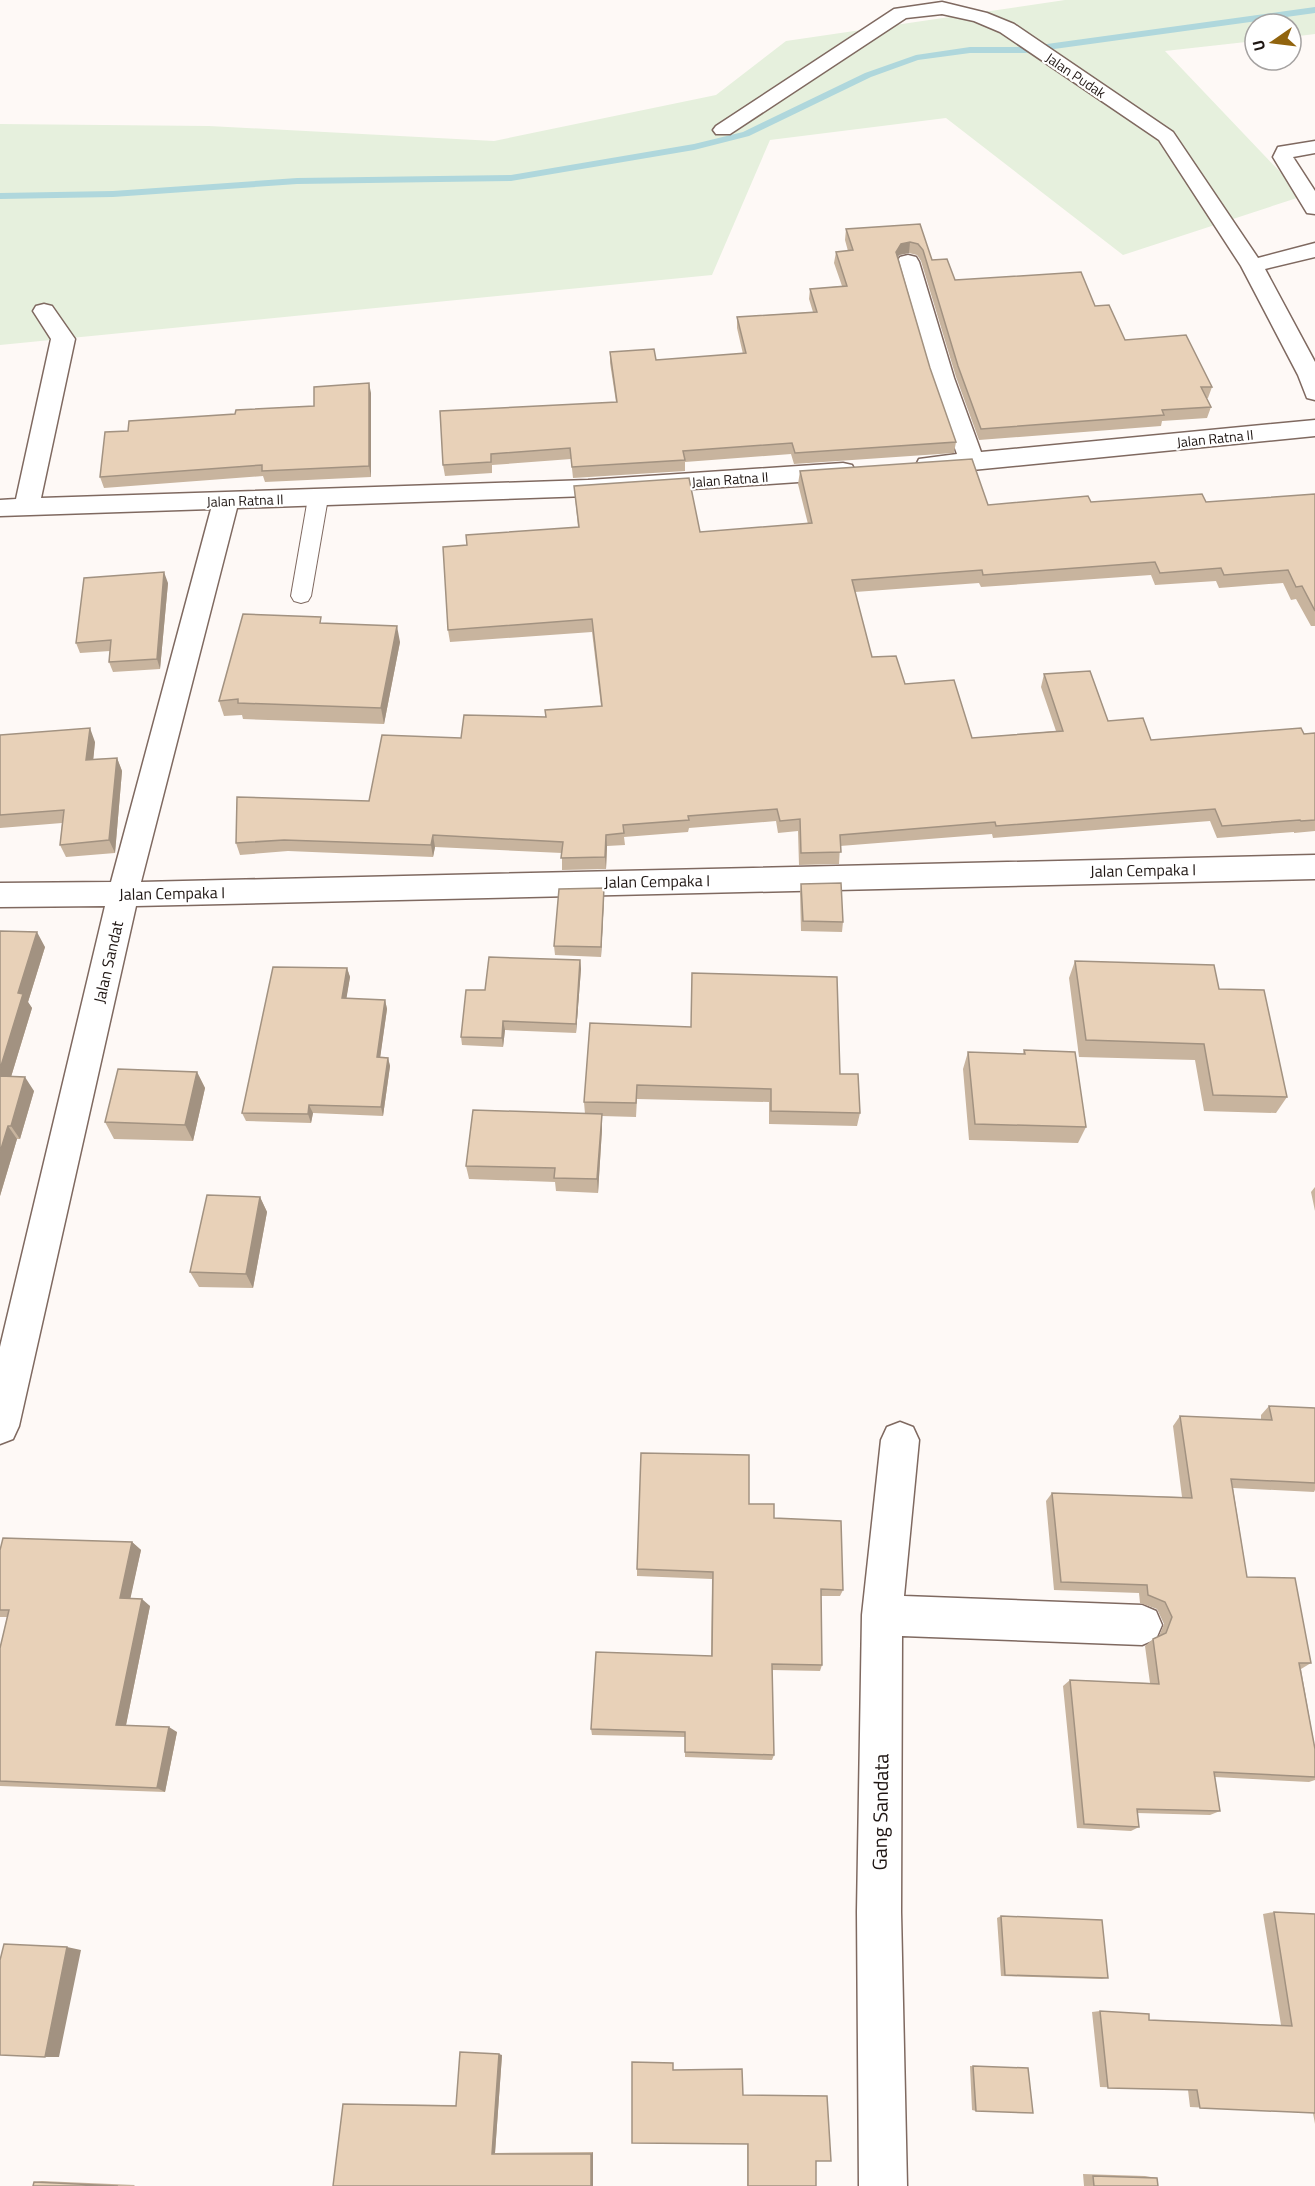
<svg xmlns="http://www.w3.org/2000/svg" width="1315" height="2186" font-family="'Titillium Web',sans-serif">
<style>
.green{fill:#e6f0dd}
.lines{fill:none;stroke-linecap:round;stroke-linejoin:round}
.stream{fill:#afd7dc;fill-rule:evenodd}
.service-casing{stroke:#7f6960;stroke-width:2}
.minor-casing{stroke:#7f6960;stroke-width:3}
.service{fill:#fff;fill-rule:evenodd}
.minor{fill:#fff;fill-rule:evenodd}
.wall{fill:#c8b49e}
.shaded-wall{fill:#a29281}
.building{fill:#e8d1b8;stroke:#a29281;stroke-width:1.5}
.labels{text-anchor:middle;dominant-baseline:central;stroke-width:4.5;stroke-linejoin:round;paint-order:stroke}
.far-street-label{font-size:14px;fill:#1f1613;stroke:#fff}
.street-label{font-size:16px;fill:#1f1613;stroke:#fff}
.near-street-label{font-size:20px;fill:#1f1613;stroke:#fff}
</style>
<rect width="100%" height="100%" fill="#fef9f6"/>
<path class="green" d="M 1065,0 L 1315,0 L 1315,34 L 1291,37 L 1291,24 L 1255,24 L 1255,41 L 1165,51 L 1303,196 L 1123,255 L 946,118 L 770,140 L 712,275 L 0,345 L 0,124 L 209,126 L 494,141 L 716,95 L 786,41 Z"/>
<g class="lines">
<path class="stream" d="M 1315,7 L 1315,13 L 1025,53 L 970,53 L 918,60 L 871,77 L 749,136 L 694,150 L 511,181 L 297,184 L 113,197 L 0,199 L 0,193 L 113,191 L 297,178 L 511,175 L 694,144 L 743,132 L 865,73 L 916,55 L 970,47 L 1025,47 Z"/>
<g class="service-casing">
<path id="service" d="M 318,492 L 325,494 L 328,498 L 311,596 L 308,601 L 301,603 L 294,601 L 291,596 L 308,498 L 311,494 Z"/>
</g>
<g class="minor-casing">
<path id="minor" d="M 942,2 L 987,13 L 1014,24 L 1173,132 L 1258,258 L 1315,243 L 1315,257 L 1265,269 L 1315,362 L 1315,400 L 1307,398 L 1298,375 L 1241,266 L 1159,140 L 1000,32 L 974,21 L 942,14 L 906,18 L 730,134 L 716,134 L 713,130 L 716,126 L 894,9 Z
M 1315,141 L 1315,153 L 1293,157 L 1315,191 L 1315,214 L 1307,213 L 1273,157 L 1278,147 Z
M 908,255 L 916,257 L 919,262 L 954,378 L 981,452 L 1315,420 L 1315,436 L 972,470 L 928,473 L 919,471 L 916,465 L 919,459 L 957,454 L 930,378 L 897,262 L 900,257 Z
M 44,304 L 52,306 L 75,339 L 41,498 L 588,480 L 843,463 L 852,465 L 855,471 L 852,477 L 843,479 L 588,496 L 237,508 L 141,882 L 1315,855 L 1315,879 L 136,906 L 19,1426 L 13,1439 L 0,1444 L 0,1347 L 105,906 L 0,907 L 0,883 L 111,882 L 211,509 L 0,516 L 0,500 L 16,499 L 51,339 L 33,311 L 36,306 Z
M 900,1422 L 913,1427 L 919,1440 L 904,1596 L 1142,1605 L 1156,1611 L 1162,1625 L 1156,1639 L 1142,1645 L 902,1636 L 901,1912 L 907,2186 L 859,2186 L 857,1912 L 862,1615 L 881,1440 L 887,1427 Z"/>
</g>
<use href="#service" class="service"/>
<use href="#minor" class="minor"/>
</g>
<path class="wall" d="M 920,224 L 932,260 L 955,280 L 1095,306 L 1125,340 L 1212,387 L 1208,398 L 1206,398 L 1211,407 L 1207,418 L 1162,421 L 1161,426 L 979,440 L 956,377 L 921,261 L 917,255 L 909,253 L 899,255 L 898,257 L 930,368 L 956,442 L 954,453 L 794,464 L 791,454 L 685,462 L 685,471 L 573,478 L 571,459 L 492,465 L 492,473 L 445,476 L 443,465 L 616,402 L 610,363 L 610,352 L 656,360 L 743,354 L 737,328 L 737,317 L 813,312 L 809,299 L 810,289 L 842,286 L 834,263 L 836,252 L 848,251 L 845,240 L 846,229 Z
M 371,393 L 371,477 L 265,482 L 263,476 L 104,488 L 100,477 L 128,431 L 235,414 L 314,406 Z
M 800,471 L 988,505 L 1091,502 L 1206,502 L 1315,494 L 1315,626 L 1311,626 L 1296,599 L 1291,600 L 1283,583 L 1219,588 L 1216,581 L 1155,585 L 1151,575 L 981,587 L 979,583 L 855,592 L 872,657 L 972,738 L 1056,731 L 1041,687 L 1044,674 L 1108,721 L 1151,740 L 1315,733 L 1315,831 L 1294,833 L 1294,832 L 1217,838 L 1210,821 L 993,838 L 992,834 L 840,846 L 839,864 L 799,865 L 798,831 L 778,833 L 776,821 L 689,828 L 688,832 L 624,837 L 625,845 L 607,846 L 606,869 L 562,870 L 562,853 L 435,847 L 433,857 L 288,851 L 240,855 L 236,843 L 369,801 L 461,738 L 546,717 L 601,706 L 592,632 L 450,642 L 448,630 L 467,545 L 578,527 L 574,486 L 700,532 L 808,524 L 798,484 Z
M 168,583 L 160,669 L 113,672 L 109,662 L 110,651 L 80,653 L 76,643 Z
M 323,623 L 400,642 L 384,724 L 243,719 L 242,715 L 224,716 L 219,701 Z
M 0,735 L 95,742 L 93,759 L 117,758 L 122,771 L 115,853 L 66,857 L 60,845 L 62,823 L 0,828 Z
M 801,884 L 843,922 L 842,932 L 801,931 L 800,893 Z
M 604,888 L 604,898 L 601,957 L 555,955 L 554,946 Z
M 0,931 L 45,947 L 28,1002 L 32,1008 L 11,1077 L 34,1091 L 20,1139 L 17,1139 L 0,1196 Z
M 580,960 L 581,969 L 576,1033 L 505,1030 L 503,1047 L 462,1045 L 461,1037 L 485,990 Z
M 1075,961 L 1287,1097 L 1276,1113 L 1204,1111 L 1195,1060 L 1079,1057 L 1069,978 Z
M 347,968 L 350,977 L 346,999 L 385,1000 L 387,1009 L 380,1057 L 388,1058 L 390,1066 L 383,1116 L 313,1113 L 311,1123 L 246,1121 L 242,1113 Z
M 590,1023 L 840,1074 L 860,1113 L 857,1126 L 769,1124 L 769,1102 L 637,1099 L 636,1117 L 602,1116 L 602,1129 L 598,1193 L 556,1191 L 555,1182 L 469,1179 L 466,1166 L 585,1114 L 584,1102 Z
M 1024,1050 L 1086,1127 L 1078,1143 L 969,1140 L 963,1069 L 968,1052 L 1023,1054 Z
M 197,1072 L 205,1088 L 193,1141 L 114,1139 L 105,1122 Z
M 1315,1187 L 1315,1211 L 1311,1192 Z
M 260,1197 L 267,1212 L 253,1288 L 199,1287 L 190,1272 Z
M 1269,1406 L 1315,1408 L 1315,1490 L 1314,1492 L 1233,1488 L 1247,1577 L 1311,1663 L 1301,1669 L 1315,1749 L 1315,1780 L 1309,1782 L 1215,1777 L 1220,1811 L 1210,1815 L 1137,1813 L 1139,1827 L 1131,1831 L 1077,1828 L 1063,1686 L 1070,1680 L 1150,1683 L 1145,1646 L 1153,1639 L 1159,1636 L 1164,1624 L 1157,1609 L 1140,1603 L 1139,1593 L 1054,1590 L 1046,1501 L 1052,1493 L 1182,1497 L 1173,1426 L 1180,1416 L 1261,1420 L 1261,1415 Z
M 749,1504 L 774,1518 L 843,1590 L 840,1596 L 821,1596 L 822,1665 L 820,1671 L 772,1670 L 774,1755 L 772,1760 L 685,1757 L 685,1737 L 592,1735 L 591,1729 L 711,1656 L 712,1579 L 637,1576 L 637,1569 Z
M 132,1542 L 141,1550 L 130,1598 L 150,1606 L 126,1725 L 177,1732 L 165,1792 L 0,1786 L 0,1648 L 7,1617 L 0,1617 L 0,1550 Z
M 1274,1912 L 1315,1914 L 1315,2124 L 1313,2113 L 1190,2107 L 1188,2090 L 1100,2087 L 1092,2012 L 1100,2011 L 1149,2020 L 1281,2025 L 1263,1914 Z
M 1001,1916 L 1108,1978 L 1102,1979 L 1001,1976 L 997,1918 Z
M 502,2055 L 495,2153 L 593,2152 L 593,2186 L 333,2186 L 343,2104 L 456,2105 Z
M 970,2066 L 1028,2068 L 976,2111 L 972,2110 Z
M 673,2070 L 743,2095 L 816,2161 L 816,2186 L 747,2186 L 747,2144 Z
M 1083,2174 L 1145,2176 L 1157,2178 L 1158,2186 L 1084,2186 Z
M 42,2181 L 135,2185 L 134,2186 L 33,2186 L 34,2182 Z"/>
<path class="shaded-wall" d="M 910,242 L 909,253 L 899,255 L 895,263 L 896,252 L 901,244 Z
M 369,383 L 371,393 L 371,477 L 369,466 Z
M 164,572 L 168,583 L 160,669 L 157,659 Z
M 397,626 L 400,642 L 384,724 L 381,708 Z
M 90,728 L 95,742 L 92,773 L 86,760 Z
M 117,758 L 122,771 L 115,853 L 109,840 Z
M 433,835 L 435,847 L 433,857 L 431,845 Z
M 606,835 L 607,846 L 606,869 L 605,857 Z
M 604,888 L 604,898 L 601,957 L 601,947 Z
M 37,932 L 45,947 L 28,1002 L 32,1008 L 7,1090 L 0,1079 L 0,1069 L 18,993 Z
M 580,960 L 581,969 L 576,1033 L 576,1024 Z
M 347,968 L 350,977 L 345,1007 L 342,998 Z
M 385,1000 L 387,1009 L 379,1066 L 377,1057 Z
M 503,1021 L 505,1030 L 503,1047 L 502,1038 Z
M 388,1058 L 390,1066 L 383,1116 L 381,1107 Z
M 197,1072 L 205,1088 L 193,1141 L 185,1125 Z
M 25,1077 L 34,1091 L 20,1139 L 11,1126 Z
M 309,1105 L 313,1113 L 311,1123 L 308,1114 Z
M 602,1114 L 602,1129 L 598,1193 L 597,1179 Z
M 8,1126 L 17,1139 L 0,1196 L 0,1152 Z
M 260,1197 L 267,1212 L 253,1288 L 246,1274 Z
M 132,1542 L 141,1550 L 129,1605 L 120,1598 Z
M 142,1599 L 150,1606 L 125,1730 L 116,1725 Z
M 169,1727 L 177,1732 L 165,1792 L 157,1788 Z
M 67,1947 L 81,1950 L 59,2057 L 45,2057 Z
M 499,2054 L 502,2055 L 495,2153 L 492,2154 Z
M 593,2152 L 593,2186 L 591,2186 L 591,2154 Z"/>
<path class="building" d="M 920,224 L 932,260 L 947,259 L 955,280 L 1081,272 L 1095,306 L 1109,305 L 1125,340 L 1186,335 L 1212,387 L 1201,387 L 1211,407 L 1162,410 L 1164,415 L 981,429 L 958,366 L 923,250 L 918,244 L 910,242 L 901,244 L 896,252 L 930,368 L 956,442 L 795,453 L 792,443 L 683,451 L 685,460 L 572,467 L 570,448 L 491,454 L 491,462 L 443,465 L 440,411 L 617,402 L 610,352 L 654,349 L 656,360 L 746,353 L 737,317 L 817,312 L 810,289 L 847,286 L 836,252 L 853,250 L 846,229 Z
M 369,383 L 369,466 L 262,471 L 262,465 L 100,477 L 105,432 L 128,431 L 129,421 L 235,414 L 236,410 L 314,406 L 314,387 Z
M 972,459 L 988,505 L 1088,496 L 1091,502 L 1202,494 L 1206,502 L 1315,494 L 1315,611 L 1302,586 L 1296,587 L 1288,570 L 1224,575 L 1221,568 L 1160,573 L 1155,562 L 983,575 L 982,570 L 852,580 L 872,657 L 896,656 L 905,684 L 954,680 L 972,738 L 1063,731 L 1044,674 L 1090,671 L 1108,721 L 1143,718 L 1151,740 L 1301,728 L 1304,734 L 1315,733 L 1315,820 L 1301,821 L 1300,820 L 1222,826 L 1215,809 L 996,826 L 995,822 L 840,835 L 841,852 L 801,853 L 800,819 L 780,821 L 777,809 L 688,816 L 689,820 L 623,825 L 624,833 L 606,835 L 605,857 L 561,858 L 563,842 L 433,835 L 431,845 L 284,840 L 236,843 L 237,797 L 369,801 L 382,735 L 461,738 L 464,715 L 546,717 L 545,710 L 602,706 L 592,619 L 448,630 L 443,547 L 467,545 L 466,535 L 579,527 L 574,486 L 689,478 L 700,532 L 812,523 L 800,471 Z
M 164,572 L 157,659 L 109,662 L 111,640 L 76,643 L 84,578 Z
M 243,614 L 321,617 L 320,623 L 397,626 L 381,708 L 238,703 L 238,699 L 219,701 Z
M 90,728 L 86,760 L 117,758 L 109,840 L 60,845 L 64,810 L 0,815 L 0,735 Z
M 841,883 L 843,922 L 803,921 L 801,884 Z
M 604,888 L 601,947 L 554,946 L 559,889 Z
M 0,931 L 37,932 L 18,993 L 23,994 L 0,1069 Z
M 489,957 L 580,960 L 576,1024 L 503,1021 L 502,1038 L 461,1037 L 466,990 L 485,990 Z
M 1075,961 L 1214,965 L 1219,989 L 1264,990 L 1287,1097 L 1213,1095 L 1204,1044 L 1086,1040 Z
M 273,967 L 347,968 L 342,998 L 385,1000 L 377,1057 L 388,1058 L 381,1107 L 309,1105 L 308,1114 L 242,1113 Z
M 692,973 L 837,977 L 840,1074 L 858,1074 L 860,1113 L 771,1111 L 771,1089 L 637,1085 L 636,1103 L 584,1102 L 590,1023 L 691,1027 Z
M 1024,1050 L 1075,1052 L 1086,1127 L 975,1124 L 968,1052 L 1025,1054 Z
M 118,1069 L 197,1072 L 185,1125 L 105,1122 Z
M 0,1076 L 25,1077 L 11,1126 L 8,1126 L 0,1152 Z
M 473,1110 L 602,1114 L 597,1179 L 554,1178 L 555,1168 L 466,1166 Z
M 207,1195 L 260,1197 L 246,1274 L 190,1272 Z
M 1269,1406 L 1315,1408 L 1315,1483 L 1231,1479 L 1247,1577 L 1295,1578 L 1311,1663 L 1299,1663 L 1315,1749 L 1315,1777 L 1214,1772 L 1220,1811 L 1137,1809 L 1139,1827 L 1084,1824 L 1070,1680 L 1159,1684 L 1153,1639 L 1166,1633 L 1172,1617 L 1165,1602 L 1148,1595 L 1147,1585 L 1061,1582 L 1052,1493 L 1192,1498 L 1180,1416 L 1272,1420 Z
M 641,1453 L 749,1455 L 749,1504 L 774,1504 L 774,1518 L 841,1521 L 843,1590 L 821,1589 L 822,1665 L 772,1664 L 774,1755 L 685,1752 L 685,1732 L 591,1729 L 596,1652 L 712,1656 L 713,1572 L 637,1569 Z
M 3,1538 L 132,1542 L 120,1598 L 142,1599 L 116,1725 L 169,1727 L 157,1788 L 0,1781 L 0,1648 L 9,1610 L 0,1610 L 0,1550 Z
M 1274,1912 L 1315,1914 L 1315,2113 L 1200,2108 L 1197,2090 L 1108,2088 L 1100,2011 L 1149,2014 L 1149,2020 L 1292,2026 Z
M 1001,1916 L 1102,1920 L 1108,1978 L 1005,1975 Z
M 4,1944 L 67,1947 L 45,2057 L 0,2055 L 0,1960 Z
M 460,2052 L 499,2054 L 492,2154 L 591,2154 L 591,2186 L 333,2186 L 343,2104 L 456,2106 Z
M 632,2062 L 673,2063 L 673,2070 L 742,2069 L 743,2095 L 827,2096 L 831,2161 L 816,2161 L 816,2186 L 748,2186 L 748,2144 L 632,2143 Z
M 973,2066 L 1028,2068 L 1033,2113 L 976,2111 Z
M 1093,2176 L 1157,2178 L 1158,2186 L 1094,2186 Z
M 34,2182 L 118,2186 L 33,2186 Z"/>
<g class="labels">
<g class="far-street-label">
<text transform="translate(1076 75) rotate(34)">Jalan Pudak</text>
<text transform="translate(1215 438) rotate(-6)">Jalan Ratna II</text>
<text transform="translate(730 479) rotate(-4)">Jalan Ratna II</text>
<text transform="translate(245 500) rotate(-2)">Jalan Ratna II</text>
</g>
<g class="street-label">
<text transform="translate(1143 870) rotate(-1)">Jalan Cempaka I</text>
<text transform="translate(657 881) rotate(-1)">Jalan Cempaka I</text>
<text transform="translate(172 893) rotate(-1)">Jalan Cempaka I</text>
<text transform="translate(108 962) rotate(-77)">Jalan Sandat</text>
</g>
<g class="near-street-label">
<text transform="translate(880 1812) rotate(-89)">Gang Sandata</text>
</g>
</g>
<g transform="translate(1273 42) rotate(256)"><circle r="28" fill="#ffffff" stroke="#a5a2a1" stroke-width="1.5"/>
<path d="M0-4.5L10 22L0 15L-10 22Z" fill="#91640e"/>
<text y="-9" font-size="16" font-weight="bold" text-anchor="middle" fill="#1f1613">U</text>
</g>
</svg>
